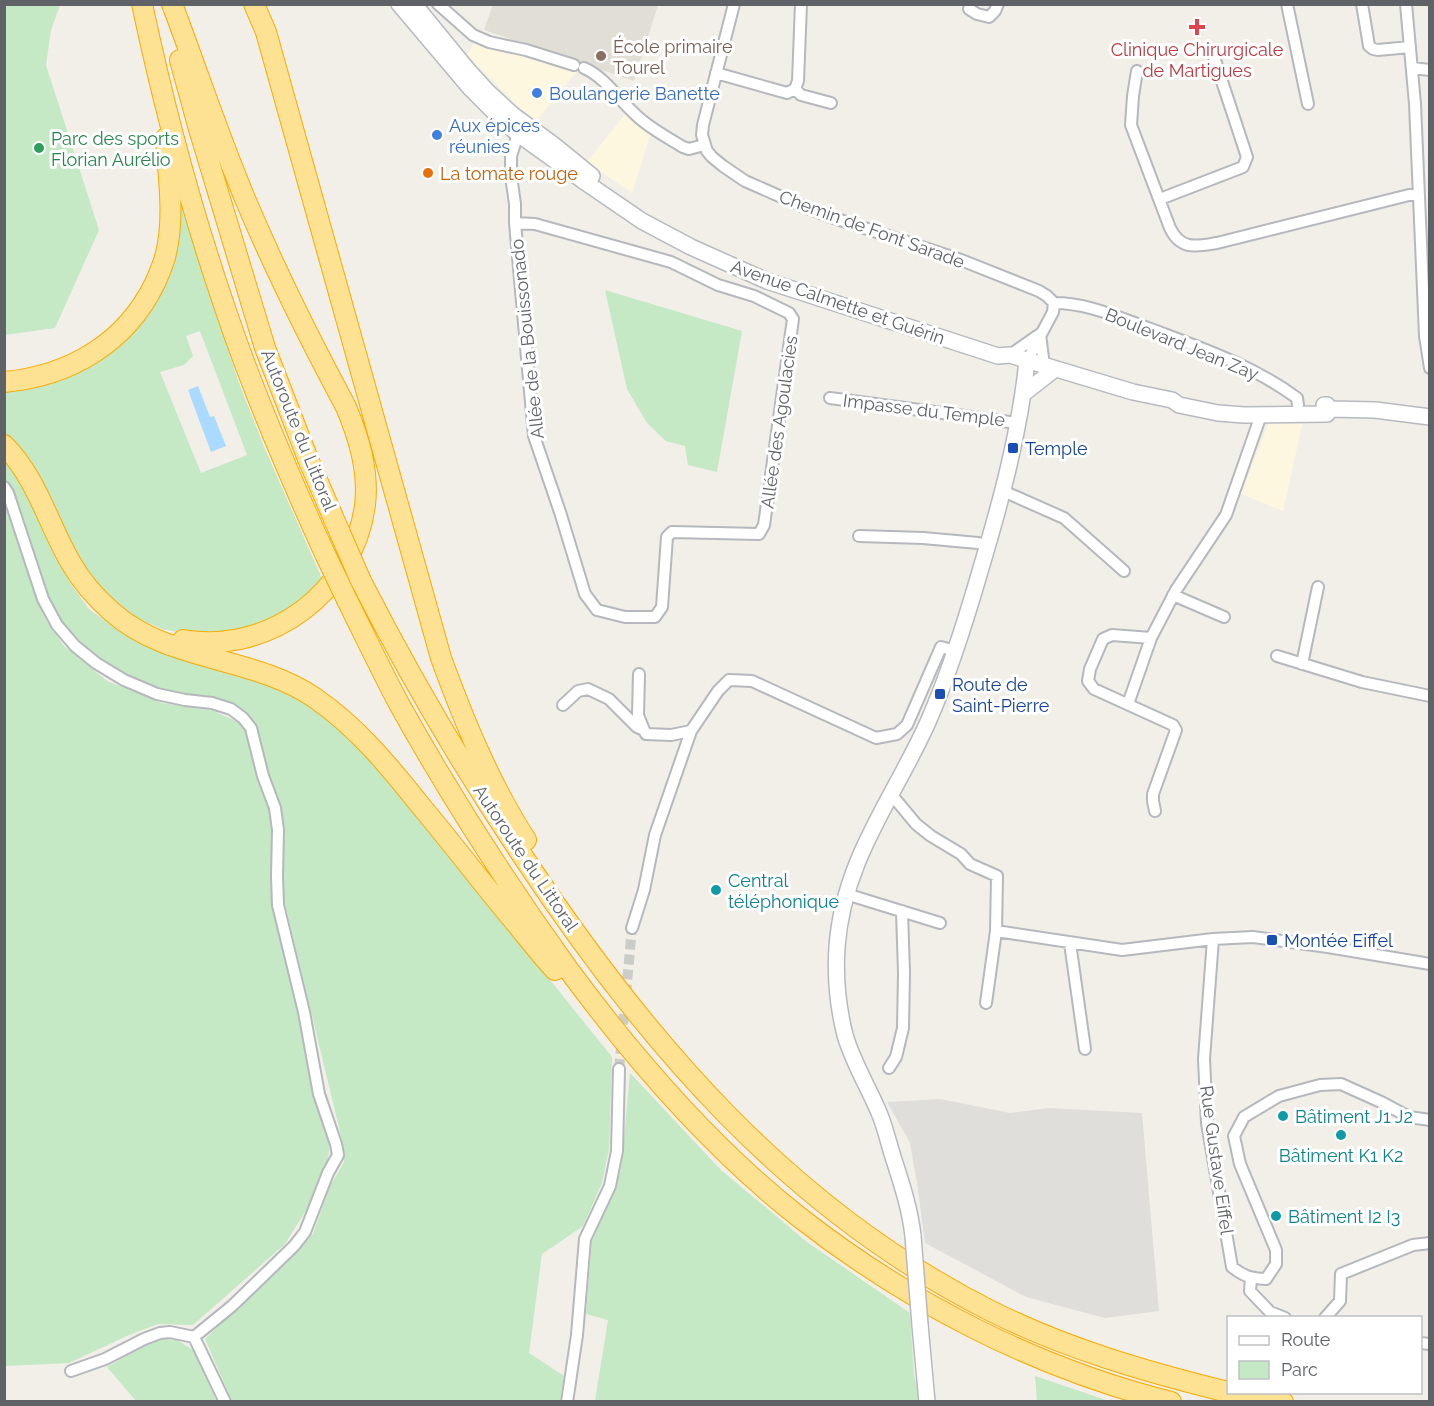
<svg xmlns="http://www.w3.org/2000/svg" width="1434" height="1406" font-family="Raleway,sans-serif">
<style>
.commercial{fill:#fef7e0}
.industrial{fill:#e0deda}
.education{fill:#e1ded6}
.green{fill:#c5e8c5;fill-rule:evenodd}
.water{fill:#aadaff}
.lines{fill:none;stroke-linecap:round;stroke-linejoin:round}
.minor-tunnel{stroke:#ccccc8;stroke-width:10;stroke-dasharray:10 5;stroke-linecap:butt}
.minor-casing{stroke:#b5b8bc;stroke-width:14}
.secondary-casing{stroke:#b6babf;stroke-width:18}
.motorway-casing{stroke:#f9ab00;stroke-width:22}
.minor{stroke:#fff;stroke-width:10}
.secondary{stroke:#fff;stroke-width:15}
.motorway{stroke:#fde293;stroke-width:20}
.secondary-bridge-casing{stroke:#b6babf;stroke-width:18;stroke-linecap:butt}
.motorway-bridge-casing{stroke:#f9ab00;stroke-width:22;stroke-linecap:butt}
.secondary-bridge{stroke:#fff;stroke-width:15}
.motorway-bridge{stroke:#fde293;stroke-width:20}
.health-dot{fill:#e0444e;stroke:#fff;stroke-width:2}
.education-dot{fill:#8d6e63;stroke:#fff;stroke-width:2}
.shop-dot{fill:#3f7fe0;stroke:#fff;stroke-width:2}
.leisure-dot{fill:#2e9e5b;stroke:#fff;stroke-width:2}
.food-dot{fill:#e8710a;stroke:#fff;stroke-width:2}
.transit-dot{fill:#1a4fb4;stroke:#fff;stroke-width:2}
.culture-dot{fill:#0f9aa8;stroke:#fff;stroke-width:2}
.labels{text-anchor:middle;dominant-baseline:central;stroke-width:6;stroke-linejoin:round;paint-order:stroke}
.education-label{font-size:18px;fill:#785e54;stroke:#fff;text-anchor:start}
.health-label{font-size:18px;fill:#be3a42;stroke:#fff}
.shop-label{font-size:18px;fill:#366cbe;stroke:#fff;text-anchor:start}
.leisure-label{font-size:18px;fill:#27864d;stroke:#fff;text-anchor:start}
.food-label{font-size:18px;fill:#c56008;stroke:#fff;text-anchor:start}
.street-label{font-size:18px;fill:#5f6368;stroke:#fff}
.transit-label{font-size:18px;fill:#164399;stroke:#fff;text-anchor:start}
.culture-label{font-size:18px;fill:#0d838f;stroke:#fff;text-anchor:start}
</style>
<rect width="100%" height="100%" fill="#f1efe8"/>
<path class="commercial" d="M 476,40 L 534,55 L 577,71 L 536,121 L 515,103 L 467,55 Z
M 626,113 L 638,125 L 651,132 L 632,193 L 587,162 Z
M 1303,421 L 1283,511 L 1241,494 L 1269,422 Z"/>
<path class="industrial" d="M 940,1099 L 1010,1113 L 1049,1108 L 1142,1113 L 1159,1311 L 1105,1318 L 1026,1297 L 925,1243 L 917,1183 L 910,1143 L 887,1102 Z"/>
<path class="education" d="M 493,5 L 658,5 L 634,81 L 484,30 Z"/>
<path class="green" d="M 4,5 L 60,5 L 51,30 L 46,65 L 99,230 L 55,328 L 5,335 Z
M 179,206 L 181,206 L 239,383 L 265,449 L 323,581 L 287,613 L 226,634 L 193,635 L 163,629 L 134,617 L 110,599 L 88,574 L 19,449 L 5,435 L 4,389 L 122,341 ZM 200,331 L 247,455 L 201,473 L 160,372 L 184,365 L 193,356 L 186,336 Z
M 605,290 L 742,331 L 717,472 L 688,465 L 685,446 L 666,441 L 647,423 L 627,389 Z
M 4,459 L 26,491 L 70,583 L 89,609 L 115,628 L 157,650 L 292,692 L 330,718 L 385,775 L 612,1057 L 609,1149 L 602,1183 L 583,1226 L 542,1254 L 529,1353 L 564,1376 L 560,1401 L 232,1401 L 205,1339 L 313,1234 L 330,1186 L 344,1162 L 342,1140 L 283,895 L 281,814 L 270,782 L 258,733 L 246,712 L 234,705 L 218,699 L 176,694 L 137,681 L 97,657 L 64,626 L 49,600 L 10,489 L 5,481 Z
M 4,498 L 14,523 L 45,619 L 64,646 L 107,681 L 162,703 L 214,711 L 246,726 L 272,814 L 273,901 L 321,1121 L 330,1145 L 327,1165 L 315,1196 L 285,1244 L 193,1325 L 158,1324 L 129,1335 L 69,1363 L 5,1366 Z
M 630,1073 L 721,1170 L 807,1242 L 910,1313 L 914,1375 L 920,1401 L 595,1401 L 608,1320 L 586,1314 L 592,1241 L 621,1170 Z
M 156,1339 L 177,1340 L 195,1351 L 216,1401 L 136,1401 L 107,1367 Z
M 1035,1376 L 1109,1401 L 1037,1401 Z"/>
<path class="water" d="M 198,386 L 210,417 L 214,416 L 226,446 L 211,452 L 188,390 Z"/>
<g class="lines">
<path class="minor-tunnel" d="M 619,1069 L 632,928"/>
<g class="minor-casing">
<path id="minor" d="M 438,4 L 473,35 L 489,42 L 526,50 L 574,65
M 734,4 L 703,125 L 702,135 L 707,151 L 712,157 L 723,166 L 745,181 L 802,206 L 831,217 L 961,260 L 1039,291 L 1047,296 L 1054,303
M 1287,4 L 1308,104
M 1362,4 L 1369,46 L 1373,49 L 1378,50 L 1410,47
M 1406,4 L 1415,104 L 1425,336 L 1430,368
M 969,9 L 977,14 L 989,17 L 995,11 L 998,4
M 584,68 C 605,77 619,100 636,115 C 649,128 667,137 683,147 L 689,149 L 704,145
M 1412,68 L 1430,70
M 1137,71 L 1133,96 L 1131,125 L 1170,228 C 1181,251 1197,246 1217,243 L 1409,195 L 1418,195
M 716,73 L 787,93 L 795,89 L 798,81 L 801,4
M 795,89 L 801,95 L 831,103
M 1160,199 L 1243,167 L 1247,157 L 1212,51
M 515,223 L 535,224 L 671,262 L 718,285 L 754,296 L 789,313 L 793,319 L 764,525 L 759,534 L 672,532 L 667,537 L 662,607 L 655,617 L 625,617 L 597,610 L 585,594 L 560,512 L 534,436 L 515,223 L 515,204 L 511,176 L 511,156 L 518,134 L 517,130
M 1054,303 C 1089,303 1119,318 1151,329 C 1201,348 1254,366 1297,398 L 1298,405
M 1040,334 L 1044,366
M 1010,355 L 1037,336
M 1027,361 L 1053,312 L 1054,303
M 830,398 L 1017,423
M 4,487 L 8,493 L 43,599 L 57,625 L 75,646 L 96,663 L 124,680 L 157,694 L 185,700 L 212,703 L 231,709 L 243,718 L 251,728 L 263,776 L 275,808 L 278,830 L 277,876 L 278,905 L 304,1012 L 319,1094 L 336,1144 L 338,1155 L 328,1173 L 305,1232 L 294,1246 L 232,1306 L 194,1337 L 225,1402
M 1003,491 L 1064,518 L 1124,571
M 859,536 L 923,538 L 978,543 L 988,546
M 1173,595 L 1224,617
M 1151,638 L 1112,635 L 1103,639 L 1090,669 L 1088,681 L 1094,689 L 1173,725 L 1176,730 L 1153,794 L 1153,801 L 1155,811
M 1277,656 L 1362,682 L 1430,696
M 1302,664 L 1318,587
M 639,674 L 638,715 L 644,730
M 1128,704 L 1151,638 L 1176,590 L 1226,515 L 1261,415
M 563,705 L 578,691 L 588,689 L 609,699 L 637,727 L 644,730 L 646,734 L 671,735 L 691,731
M 891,794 L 916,824 L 931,836 L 961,854 L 970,864 L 997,876 L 996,931 L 986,1003
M 846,894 L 940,923
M 632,928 L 644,890 L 655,835 L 691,731 L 718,691 L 729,680 L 752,681 L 876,738 L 897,734 L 907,725 L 941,647 L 955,651
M 996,931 L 1122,950 L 1213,939 L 1253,937 L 1328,947 L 1430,964
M 1213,939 L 1204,1059 L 1207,1123 L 1232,1267 C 1245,1277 1250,1278 1266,1279 L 1276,1264 L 1276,1250 L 1240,1164 L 1234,1136 L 1244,1117 L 1279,1096 L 1320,1085 L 1341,1084 L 1381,1102 L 1409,1117 L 1430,1120
M 1070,943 L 1085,1049
M 889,1068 L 896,1057 L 903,1028 L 904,973 L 902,911
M 1251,1278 L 1250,1291 L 1270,1312 L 1285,1318
M 1325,1318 L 1340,1301 L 1341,1274 L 1413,1245 L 1430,1243
M 1420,1343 L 1430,1344
M 71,1371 L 105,1359 L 144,1339 L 160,1333 L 170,1332 L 194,1337
M 567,1402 L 577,1335 L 585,1239 L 610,1186 L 617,1151 L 619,1069"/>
</g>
<g class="secondary-casing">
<path id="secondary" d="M 399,4 L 470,88 L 497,115 L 518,134 L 582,180 L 642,221 L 691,247 L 767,281 L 998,356 L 1010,355 L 1133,392 L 1172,400 L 1179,405 L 1218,413 L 1244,415 L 1327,414 L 1330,409
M 414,4 L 467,69 L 487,91 L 513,115 L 554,145 L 592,176
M 1023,394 L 1055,369
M 1324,405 L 1327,405 L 1330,409 L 1375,410 L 1430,417
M 913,1236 C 910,1209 902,1185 894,1160 C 889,1145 886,1130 880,1115 C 869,1088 853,1063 845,1035 C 838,1007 835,976 837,947 C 843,860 894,798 928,722 C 950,672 966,620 981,568 C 1001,501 1020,431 1027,361
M 920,1325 L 927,1402"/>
</g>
<g class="motorway-casing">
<path id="motorway" d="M 142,4 C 164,107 191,209 225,308 C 253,392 288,473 325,554
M 172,4 C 197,70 219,137 246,201 C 276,272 310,340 346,407 C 359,438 369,471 365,505 C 354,592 269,655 183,640
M 254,4 L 266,32 L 441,658 C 464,721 490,784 526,840
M 180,60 L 199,129 L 265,348 L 308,459 L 340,533
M 4,382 C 70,376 126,343 155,283 C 159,274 164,263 166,253 C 175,216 168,176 166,138
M 4,445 C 37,478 48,524 71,563 C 81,581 96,598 112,612 C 168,662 254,656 315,698 C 357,727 389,766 420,805 C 452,843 482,883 514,921 C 528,938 541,955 555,970
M 361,581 C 410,677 464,769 524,858 C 646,1042 789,1209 989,1310 C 1064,1348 1146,1372 1228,1392
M 347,600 C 364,634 380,668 398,702 C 449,794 506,883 568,969 C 635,1060 710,1147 799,1217 C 909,1303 1036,1368 1171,1402
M 1234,1392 L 1283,1402"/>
</g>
<use href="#minor" class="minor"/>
<use href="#secondary" class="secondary"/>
<use href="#motorway" class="motorway"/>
<g class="secondary-bridge-casing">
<path id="secondary-bridge" d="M 913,1236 L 920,1325"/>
</g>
<g class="motorway-bridge-casing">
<path id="motorway-bridge" d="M 340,533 L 361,581
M 325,554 L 347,600"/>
</g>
<use href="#secondary-bridge" class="secondary-bridge"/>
<use href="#motorway-bridge" class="motorway-bridge"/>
</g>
<path class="health-dot" d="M1194 18h6v6h6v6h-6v6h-6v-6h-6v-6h6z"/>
<circle class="education-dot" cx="601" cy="56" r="6"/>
<g class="shop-dot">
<circle cx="537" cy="93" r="6"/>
<circle cx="437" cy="135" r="6"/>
</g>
<circle class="leisure-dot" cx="39" cy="148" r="6"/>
<circle class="food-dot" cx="428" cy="173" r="6"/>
<g class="transit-dot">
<rect x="1007" y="442" width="12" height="12" rx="3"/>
<rect x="934" y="688" width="12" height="12" rx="3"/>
<rect x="1266" y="934" width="12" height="12" rx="3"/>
</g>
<g class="culture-dot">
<circle cx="716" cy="890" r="6"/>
<circle cx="1283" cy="1116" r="6"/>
<circle cx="1341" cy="1135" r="6"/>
<circle cx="1276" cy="1216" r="6"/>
</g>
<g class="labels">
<g class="education-label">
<text x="613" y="46">École primaire<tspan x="613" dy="21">Tourel</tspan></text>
</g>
<g class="health-label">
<text x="1197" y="49">Clinique Chirurgicale<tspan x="1197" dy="21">de Martigues</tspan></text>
</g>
<g class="shop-label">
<text x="549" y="93">Boulangerie Banette</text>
<text x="449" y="125">Aux épices<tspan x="449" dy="21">réunies</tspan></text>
</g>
<g class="leisure-label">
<text x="51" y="138">Parc des sports<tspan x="51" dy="21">Florian Aurélio</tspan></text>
</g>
<g class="food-label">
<text x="440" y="173">La tomate rouge</text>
</g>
<g class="street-label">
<text transform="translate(872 229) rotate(20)">Chemin de Font Sarade</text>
<text transform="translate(838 302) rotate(19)">Avenue Calmette et Guérin</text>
<text transform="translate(527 339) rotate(-96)">Allée de la Bouissonado</text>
<text transform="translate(1182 344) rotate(22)">Boulevard Jean Zay</text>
<text transform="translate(924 410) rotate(7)">Impasse du Temple</text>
<text transform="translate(779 422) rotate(-82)">Allée des Agoulacies</text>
<text transform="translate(299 430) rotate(68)">Autoroute du Littoral</text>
<text transform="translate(526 858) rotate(56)">Autoroute du Littoral</text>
<text transform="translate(1217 1160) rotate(82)">Rue Gustave Eiffel</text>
</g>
<g class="transit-label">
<text x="1025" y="448">Temple</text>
<text x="952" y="684">Route de<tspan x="952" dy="21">Saint-Pierre</tspan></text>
<text x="1284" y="940">Montée Eiffel</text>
</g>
<g class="culture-label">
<text x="728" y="880">Central<tspan x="728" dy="21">téléphonique</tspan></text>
<text x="1295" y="1116">Bâtiment J1 J2</text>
<text x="1341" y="1155" text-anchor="middle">Bâtiment K1 K2</text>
<text x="1288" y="1216">Bâtiment I2 I3</text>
</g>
</g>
<rect width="1434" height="1406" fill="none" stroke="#5f6368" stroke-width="12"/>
<rect x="1227" y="1316" width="195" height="78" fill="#ffffff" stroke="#bfc1c3" stroke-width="1.5"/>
<rect x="1239" y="1336" width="30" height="9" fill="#ffffff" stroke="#bfc1c3" stroke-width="1.5"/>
<text x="1281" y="1346" font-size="18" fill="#5f6368">Route</text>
<rect x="1239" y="1361" width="30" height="18" fill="#c5e8c5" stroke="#bfc1c3" stroke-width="1.5"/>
<text x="1281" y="1376" font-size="18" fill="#5f6368">Parc</text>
</svg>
